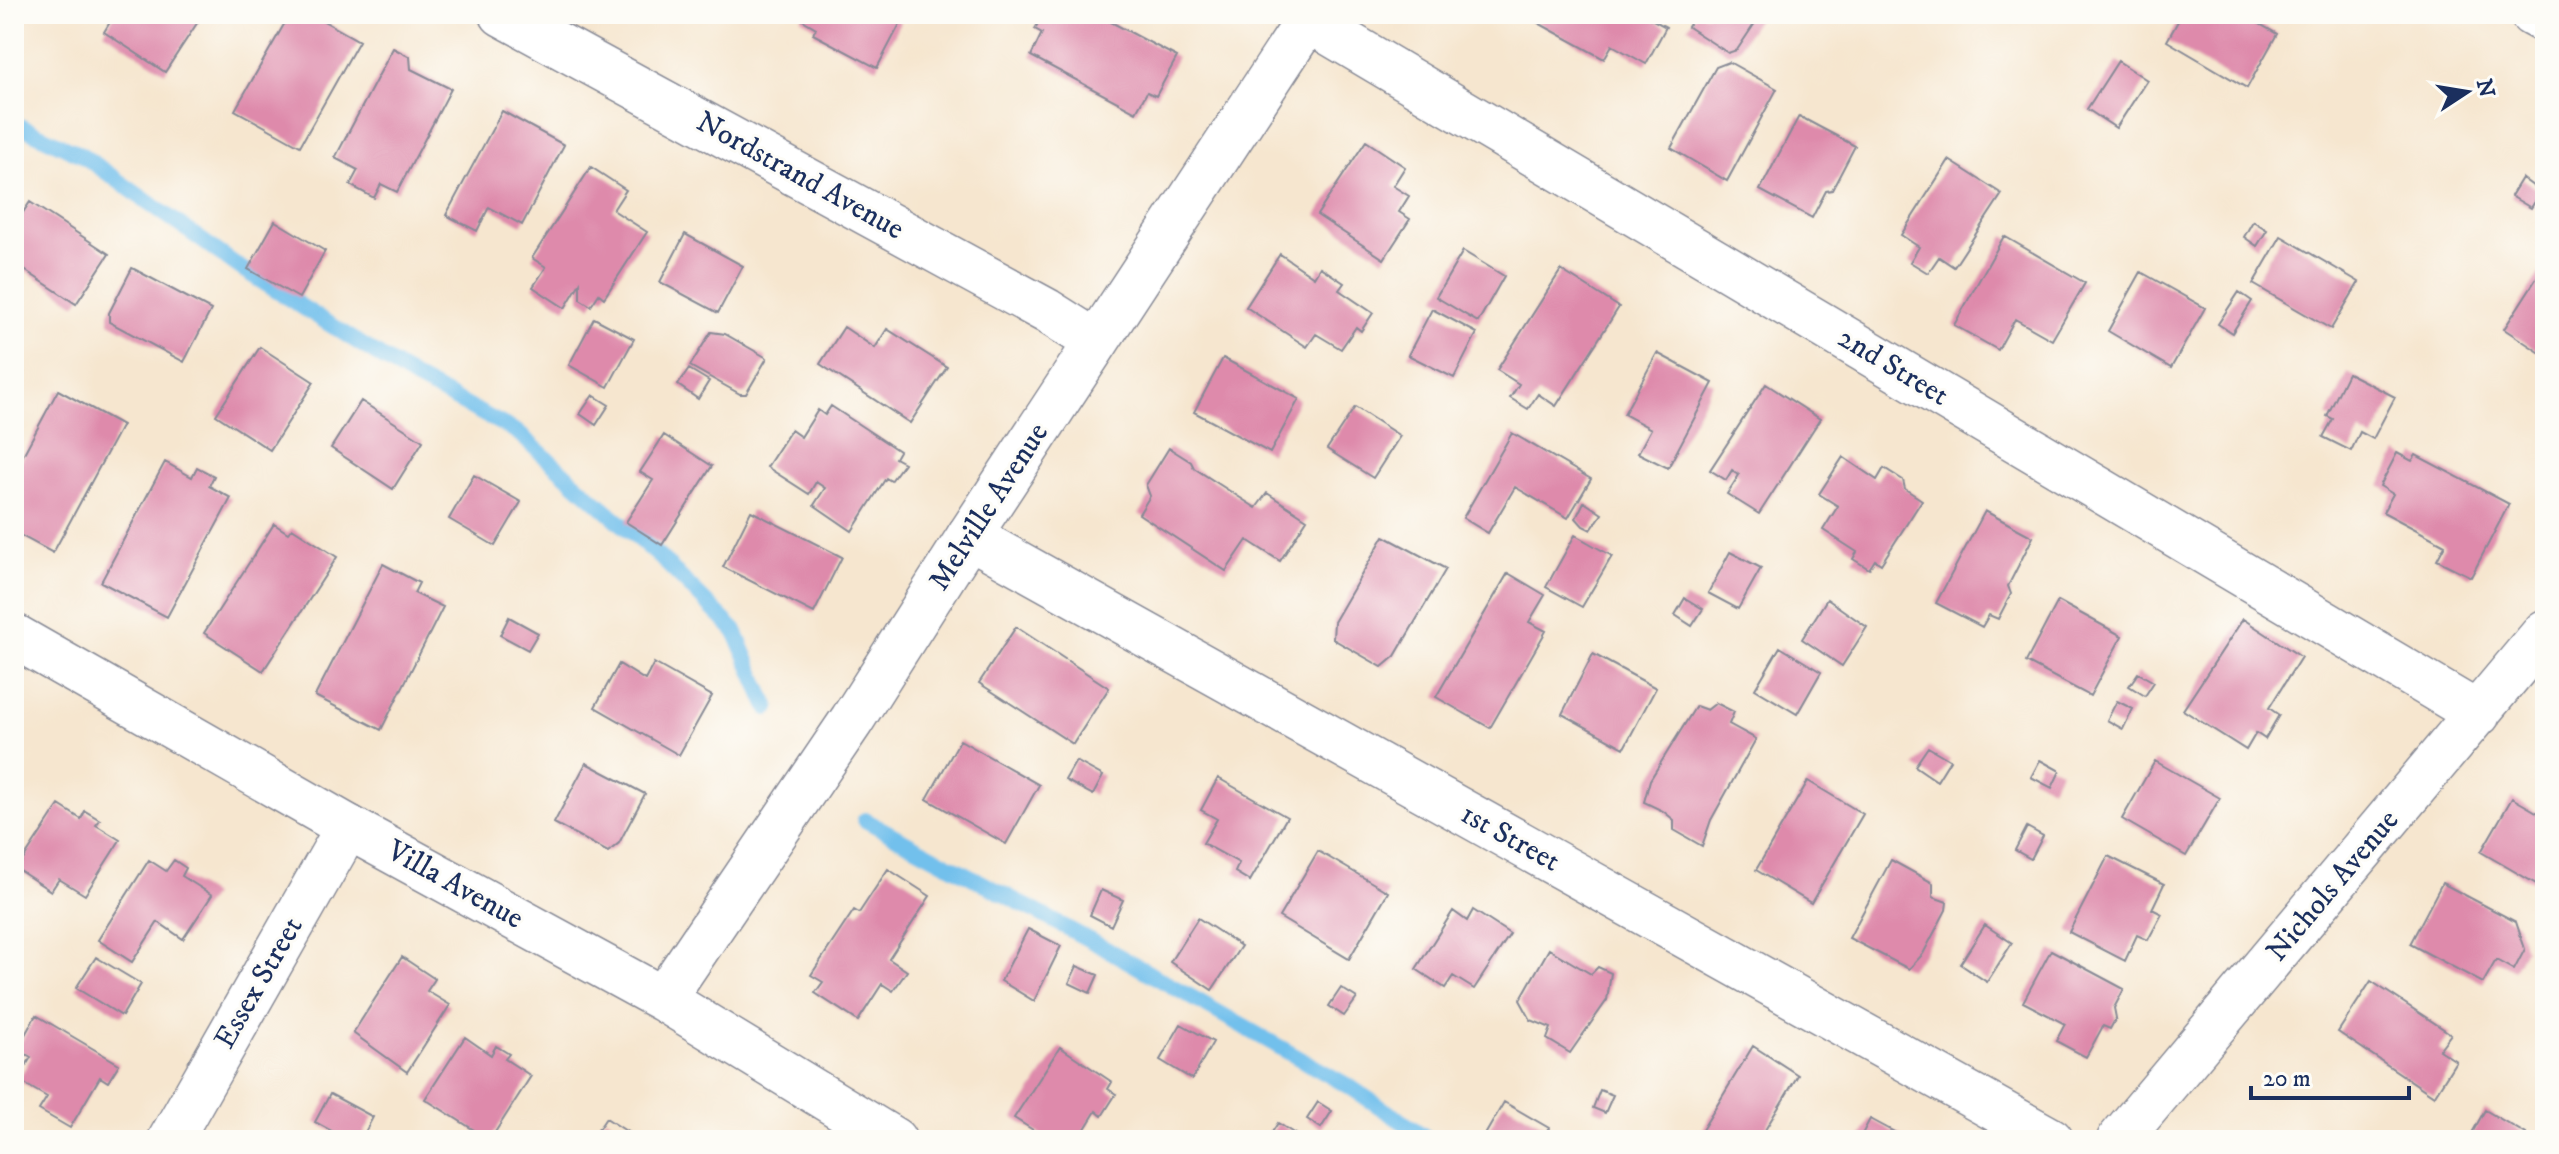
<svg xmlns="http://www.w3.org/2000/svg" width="2559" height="1154" font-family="'IM FELL DW Pica',serif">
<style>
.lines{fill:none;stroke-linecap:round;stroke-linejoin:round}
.stream{stroke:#72c0ec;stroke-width:16}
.building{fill:#de8aab}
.street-casing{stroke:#888a96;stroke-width:47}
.secondary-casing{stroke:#888a96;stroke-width:47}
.street{stroke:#fff;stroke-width:44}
.secondary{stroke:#fff;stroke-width:44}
.labels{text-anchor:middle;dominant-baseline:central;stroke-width:6;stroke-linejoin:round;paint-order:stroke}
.street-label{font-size:30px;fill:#1b2f5e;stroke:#fdfcf7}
</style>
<rect width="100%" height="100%" fill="#fdfcf7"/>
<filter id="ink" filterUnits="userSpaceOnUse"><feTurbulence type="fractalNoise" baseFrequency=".0125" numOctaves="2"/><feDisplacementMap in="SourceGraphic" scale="16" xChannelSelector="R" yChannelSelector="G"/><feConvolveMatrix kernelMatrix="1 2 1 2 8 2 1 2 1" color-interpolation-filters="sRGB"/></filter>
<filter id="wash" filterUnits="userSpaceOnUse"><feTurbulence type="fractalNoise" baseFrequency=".006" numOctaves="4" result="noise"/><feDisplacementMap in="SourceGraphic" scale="32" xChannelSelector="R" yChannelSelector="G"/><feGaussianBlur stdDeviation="1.8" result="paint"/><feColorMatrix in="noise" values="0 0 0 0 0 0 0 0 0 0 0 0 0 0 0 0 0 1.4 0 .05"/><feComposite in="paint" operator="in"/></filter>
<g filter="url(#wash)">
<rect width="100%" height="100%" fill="#f6e6cf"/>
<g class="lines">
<path class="stream" d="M 14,123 L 82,155 L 242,269 L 416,379 L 517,432 L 663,560 L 735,631 L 768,708
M 865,820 L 1110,951 L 1350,1087 L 1430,1140"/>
</g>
<g id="blocks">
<path class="building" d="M 115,14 L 203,14 L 165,72 L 104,32 Z
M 290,14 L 311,14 L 359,41 L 300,146 L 235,110 Z
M 804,14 L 887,14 L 901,22 L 877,68 L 813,34 L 816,28 L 801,19 Z
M 1043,14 L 1052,17 L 1054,14 L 1096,14 L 1177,57 L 1156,96 L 1147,92 L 1136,112 L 1031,56 L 1042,33 L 1035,29 Z
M 1522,14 L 1642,14 L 1666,27 L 1646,64 L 1612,45 L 1604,59 Z
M 1696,14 L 1761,14 L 1737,50 L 1728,53 L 1688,27 Z
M 2182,14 L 2242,14 L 2277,34 L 2247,88 L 2167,41 Z
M 393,48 L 410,57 L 411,69 L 451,89 L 397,192 L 381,184 L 374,198 L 350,185 L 358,170 L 335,158 Z
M 2118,61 L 2147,80 L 2116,128 L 2087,109 Z
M 1729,62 L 1777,89 L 1727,181 L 1671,148 L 1716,67 Z
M 502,111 L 564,145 L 522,225 L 489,207 L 477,231 L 446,215 Z
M 1799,116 L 1855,146 L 1832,190 L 1826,191 L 1812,218 L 1760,190 Z
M 1366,141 L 1405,167 L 1393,186 L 1409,196 L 1399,212 L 1410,219 L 1384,259 L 1317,215 Z
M 1949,160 L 2002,194 L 1954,267 L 1939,257 L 1928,273 L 1910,262 L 1919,247 L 1901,235 Z
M 591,167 L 626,190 L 613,210 L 647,232 L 604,298 L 599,294 L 591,306 L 580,299 L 580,283 L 565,308 L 533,287 L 546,267 L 532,258 Z
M 2522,178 L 2541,192 L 2531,208 L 2511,196 Z
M 30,202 L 109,254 L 76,304 L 14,263 L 14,226 Z
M 275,221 L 325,251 L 299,298 L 248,269 Z
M 2253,221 L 2267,230 L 2257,246 L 2244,237 Z
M 685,234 L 743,266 L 718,313 L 660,282 Z
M 2004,236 L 2085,283 L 2052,340 L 2015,319 L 1998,350 L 1954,325 Z
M 2281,236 L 2359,282 L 2331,329 L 2253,284 Z
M 1463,251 L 1504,276 L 1478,322 L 1436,297 Z
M 1280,254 L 1314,277 L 1320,267 L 1344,283 L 1339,290 L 1373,313 L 1361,331 L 1356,327 L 1341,349 L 1316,334 L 1307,347 L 1246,307 Z
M 2545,265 L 2545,356 L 2504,329 Z
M 132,268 L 211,310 L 184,362 L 109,322 L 109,313 Z
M 1561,270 L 1619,307 L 1556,406 L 1538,394 L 1528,409 L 1510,398 L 1519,384 L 1497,370 Z
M 2141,272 L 2205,308 L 2171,368 L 2108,331 Z
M 2239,292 L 2252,301 L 2232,333 L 2218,324 Z
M 1432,309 L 1477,333 L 1454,378 L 1408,355 Z
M 594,318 L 634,339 L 608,387 L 569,365 Z
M 844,327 L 875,348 L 887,329 L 947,367 L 910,423 L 820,364 Z
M 711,332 L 725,334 L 767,358 L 746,394 L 740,394 L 690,366 Z
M 260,347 L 314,382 L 270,450 L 216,415 Z
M 1657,353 L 1713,383 L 1668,468 L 1638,453 L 1651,429 L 1624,414 Z
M 1223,358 L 1299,399 L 1270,453 L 1194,412 Z
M 14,368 L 24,373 L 14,391 Z
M 689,369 L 709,381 L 698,399 L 678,385 Z
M 2348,373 L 2395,397 L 2373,439 L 2360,432 L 2351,451 L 2323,437 L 2333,419 L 2327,416 Z
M 1766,384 L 1820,419 L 1759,514 L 1727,494 L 1739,475 L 1732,470 L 1726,480 L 1710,470 Z
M 58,390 L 122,425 L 53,553 L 14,532 L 14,472 Z
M 593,395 L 609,405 L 596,425 L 580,414 Z
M 361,401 L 423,441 L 393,489 L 331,448 Z
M 831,406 L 899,451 L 895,458 L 904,463 L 891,481 L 886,478 L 852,531 L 814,505 L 825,488 L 816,482 L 809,494 L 767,467 L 791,430 L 801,437 L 818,410 L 825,415 Z
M 1355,407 L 1400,436 L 1373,478 L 1327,449 Z
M 1512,433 L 1591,479 L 1568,518 L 1515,487 L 1488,533 L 1463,518 Z
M 664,435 L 712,466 L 662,545 L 626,522 L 653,480 L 640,472 Z
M 1169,448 L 1191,462 L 1194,468 L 1256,508 L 1267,493 L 1307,519 L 1280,561 L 1247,540 L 1226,571 L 1139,514 L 1150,496 L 1146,485 Z
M 2397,453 L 2412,461 L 2416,455 L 2509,504 L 2471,577 L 2437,560 L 2445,545 L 2383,512 L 2393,494 L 2380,486 Z
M 1843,457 L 1877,480 L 1884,468 L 1903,480 L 1905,489 L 1922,500 L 1881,564 L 1875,560 L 1869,569 L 1853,559 L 1857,552 L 1823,530 L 1838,506 L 1819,494 Z
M 165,462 L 192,477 L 197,467 L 214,476 L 209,486 L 231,498 L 167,617 L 101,582 Z
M 474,475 L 521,502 L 495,546 L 449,519 Z
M 1584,502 L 1602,514 L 1591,530 L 1583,526 L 1576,518 Z
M 751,511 L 842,557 L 814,613 L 723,567 Z
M 1985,511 L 2033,537 L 2008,586 L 2011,594 L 1998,619 L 1989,615 L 1982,627 L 1936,603 Z
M 274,524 L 288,533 L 292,528 L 337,557 L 263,671 L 204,633 Z
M 1575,535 L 1612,556 L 1582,607 L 1546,587 Z
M 1384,536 L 1446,569 L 1395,656 L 1382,667 L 1333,639 L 1334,622 Z
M 1730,552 L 1761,568 L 1738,609 L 1708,593 Z
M 383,564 L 419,583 L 414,593 L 443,607 L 381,730 L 315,696 Z
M 1508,573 L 1545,595 L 1529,622 L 1546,631 L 1490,728 L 1436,697 Z
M 1685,598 L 1703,609 L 1692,626 L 1675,615 Z
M 1827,599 L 1867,627 L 1842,666 L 1802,639 Z
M 2058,601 L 2122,636 L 2090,696 L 2026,662 Z
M 509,617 L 538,633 L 528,650 L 500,635 Z
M 2243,619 L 2301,657 L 2269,708 L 2279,715 L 2265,739 L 2256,733 L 2246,750 L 2183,710 Z
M 1016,627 L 1109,688 L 1073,744 L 979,683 Z
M 1780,647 L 1821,672 L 1797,714 L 1755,689 Z
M 1593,654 L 1656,688 L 1624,748 L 1562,714 Z
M 654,663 L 712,696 L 679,755 L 595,707 L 619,664 L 645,680 Z
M 2138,673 L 2154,682 L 2145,696 L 2129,686 Z
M 2117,701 L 2133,709 L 2123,729 L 2107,720 Z
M 1716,703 L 1734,712 L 1729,724 L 1756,739 L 1711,820 L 1702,846 L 1674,830 L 1674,820 L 1663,811 L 1644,802 L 1650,780 L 1696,706 L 1707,710 Z
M 960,740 L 1039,785 L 1006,844 L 927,799 Z
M 1928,747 L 1950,760 L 1937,781 L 1915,766 Z
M 2040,760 L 2060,771 L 2052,788 L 2031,777 Z
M 1076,761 L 1103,776 L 1093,795 L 1065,780 Z
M 2155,761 L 2220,798 L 2186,856 L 2122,819 Z
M 586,763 L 645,794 L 619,843 L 608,852 L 554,823 Z
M 1218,778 L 1287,817 L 1250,881 L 1235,872 L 1239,863 L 1203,843 L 1217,819 L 1201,810 Z
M 1808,781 L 1863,814 L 1811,903 L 1756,870 Z
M 2512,798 L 2545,817 L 2545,889 L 2481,852 Z
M 59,805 L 81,819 L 85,811 L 100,820 L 96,825 L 120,840 L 85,895 L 59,879 L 51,891 L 17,869 Z
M 2027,827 L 2043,836 L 2031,859 L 2015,850 Z
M 1318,851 L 1388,892 L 1349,959 L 1279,917 Z
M 2108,856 L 2164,884 L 2152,909 L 2162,914 L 2148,940 L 2137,935 L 2125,961 L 2069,932 Z
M 149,860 L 166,871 L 174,860 L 186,868 L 182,876 L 212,895 L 183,939 L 158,922 L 132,962 L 98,940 Z
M 1891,860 L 1933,883 L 1933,897 L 1947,902 L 1946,910 L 1923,954 L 1909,969 L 1849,938 Z
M 888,869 L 930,896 L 889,959 L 907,971 L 893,991 L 882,984 L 858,1021 L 815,993 L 823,982 L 811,975 L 854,910 L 859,913 Z
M 2442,883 L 2516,922 L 2525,949 L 2514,970 L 2496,960 L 2483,983 L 2410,944 Z
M 1101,890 L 1123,900 L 1111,926 L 1090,915 Z
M 1473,910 L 1510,934 L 1474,989 L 1453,976 L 1445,988 L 1416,969 L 1453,911 L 1467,921 Z
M 1198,918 L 1241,946 L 1212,990 L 1170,962 Z
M 1985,925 L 2012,943 L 1987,982 L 1960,964 Z
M 1028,929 L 1061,946 L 1034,1001 L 1001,981 Z
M 1549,949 L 1591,974 L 1598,967 L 1611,973 L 1607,1000 L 1570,1053 L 1547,1039 L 1551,1028 L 1531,1020 L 1520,1000 Z
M 2051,950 L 2124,989 L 2114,1008 L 2116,1018 L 2110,1029 L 2103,1026 L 2086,1057 L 2056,1041 L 2065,1024 L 2023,1002 Z
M 96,957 L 141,984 L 122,1016 L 76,988 Z
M 402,957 L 435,979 L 427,991 L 450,1005 L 407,1072 L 353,1033 Z
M 1077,966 L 1098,975 L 1090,993 L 1069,983 Z
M 2371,981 L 2451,1034 L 2439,1050 L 2456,1061 L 2434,1096 L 2338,1032 Z
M 1341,988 L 1357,998 L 1344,1016 L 1329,1006 Z
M 36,1015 L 119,1064 L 108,1082 L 100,1077 L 70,1128 L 39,1110 L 47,1097 L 18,1080 L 31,1057 L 17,1049 Z
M 1181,1024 L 1213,1042 L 1192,1079 L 1160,1060 Z
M 465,1037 L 491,1055 L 496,1046 L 509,1054 L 505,1059 L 531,1076 L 490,1140 L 425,1099 Z
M 1753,1046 L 1798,1075 L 1759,1140 L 1696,1140 Z
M 1060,1047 L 1112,1082 L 1108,1089 L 1116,1094 L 1102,1116 L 1096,1111 L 1078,1140 L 1049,1140 L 1014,1118 Z
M 1600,1090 L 1613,1095 L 1605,1113 L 1593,1108 Z
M 330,1094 L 373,1117 L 361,1140 L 348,1140 L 315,1122 Z
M 1318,1102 L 1332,1111 L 1321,1128 L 1307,1119 Z
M 1504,1102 L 1549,1128 L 1542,1140 L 1482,1140 Z
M 2485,1110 L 2526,1134 L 2523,1140 L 2468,1140 Z
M 606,1118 L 640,1140 L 591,1140 Z
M 1870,1119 L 1909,1140 L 1859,1140 Z
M 1278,1123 L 1304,1140 L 1267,1140 Z"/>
</g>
</g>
<g filter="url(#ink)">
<use href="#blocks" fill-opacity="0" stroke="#888a96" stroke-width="2"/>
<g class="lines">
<g class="street-casing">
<path id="street" d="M 502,14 L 1047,311 L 1096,342
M 2532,14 L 2545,21
M 1308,20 L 2478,714
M 969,536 L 2051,1140
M 170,1140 L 348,827
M 2119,1140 L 2545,632"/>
</g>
<g class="secondary-casing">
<path id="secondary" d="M 14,636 L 348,827 L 663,999 L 894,1140
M 663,999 L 852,720 L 969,536 L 1312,14"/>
</g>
<use href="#street" class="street"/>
<use href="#secondary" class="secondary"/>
</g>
</g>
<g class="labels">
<g class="street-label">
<text transform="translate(800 176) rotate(29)">Nordstrand Avenue</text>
<text transform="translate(1893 367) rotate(31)">2nd Street</text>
<text transform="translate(989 507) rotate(-57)">Melville Avenue</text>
<text transform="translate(1510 838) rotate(29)">1st Street</text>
<text transform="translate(455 885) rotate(29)">Villa Avenue</text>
<text transform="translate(2333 886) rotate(-50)">Nichols Avenue</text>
<text transform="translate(259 983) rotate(-60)">Essex Street</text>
</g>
</g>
<rect width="2559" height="1154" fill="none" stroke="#fdfcf7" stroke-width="48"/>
<g transform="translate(2467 92) rotate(78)" stroke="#fdfcf7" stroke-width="6" paint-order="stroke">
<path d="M0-6L14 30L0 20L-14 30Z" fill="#1b2f5e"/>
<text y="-12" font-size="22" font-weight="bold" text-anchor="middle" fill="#1b2f5e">N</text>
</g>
<path d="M2251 1086v12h158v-12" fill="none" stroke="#1b2f5e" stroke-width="4"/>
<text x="2263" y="1086" font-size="24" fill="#1b2f5e" stroke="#fdfcf7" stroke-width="6" paint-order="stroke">20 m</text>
</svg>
